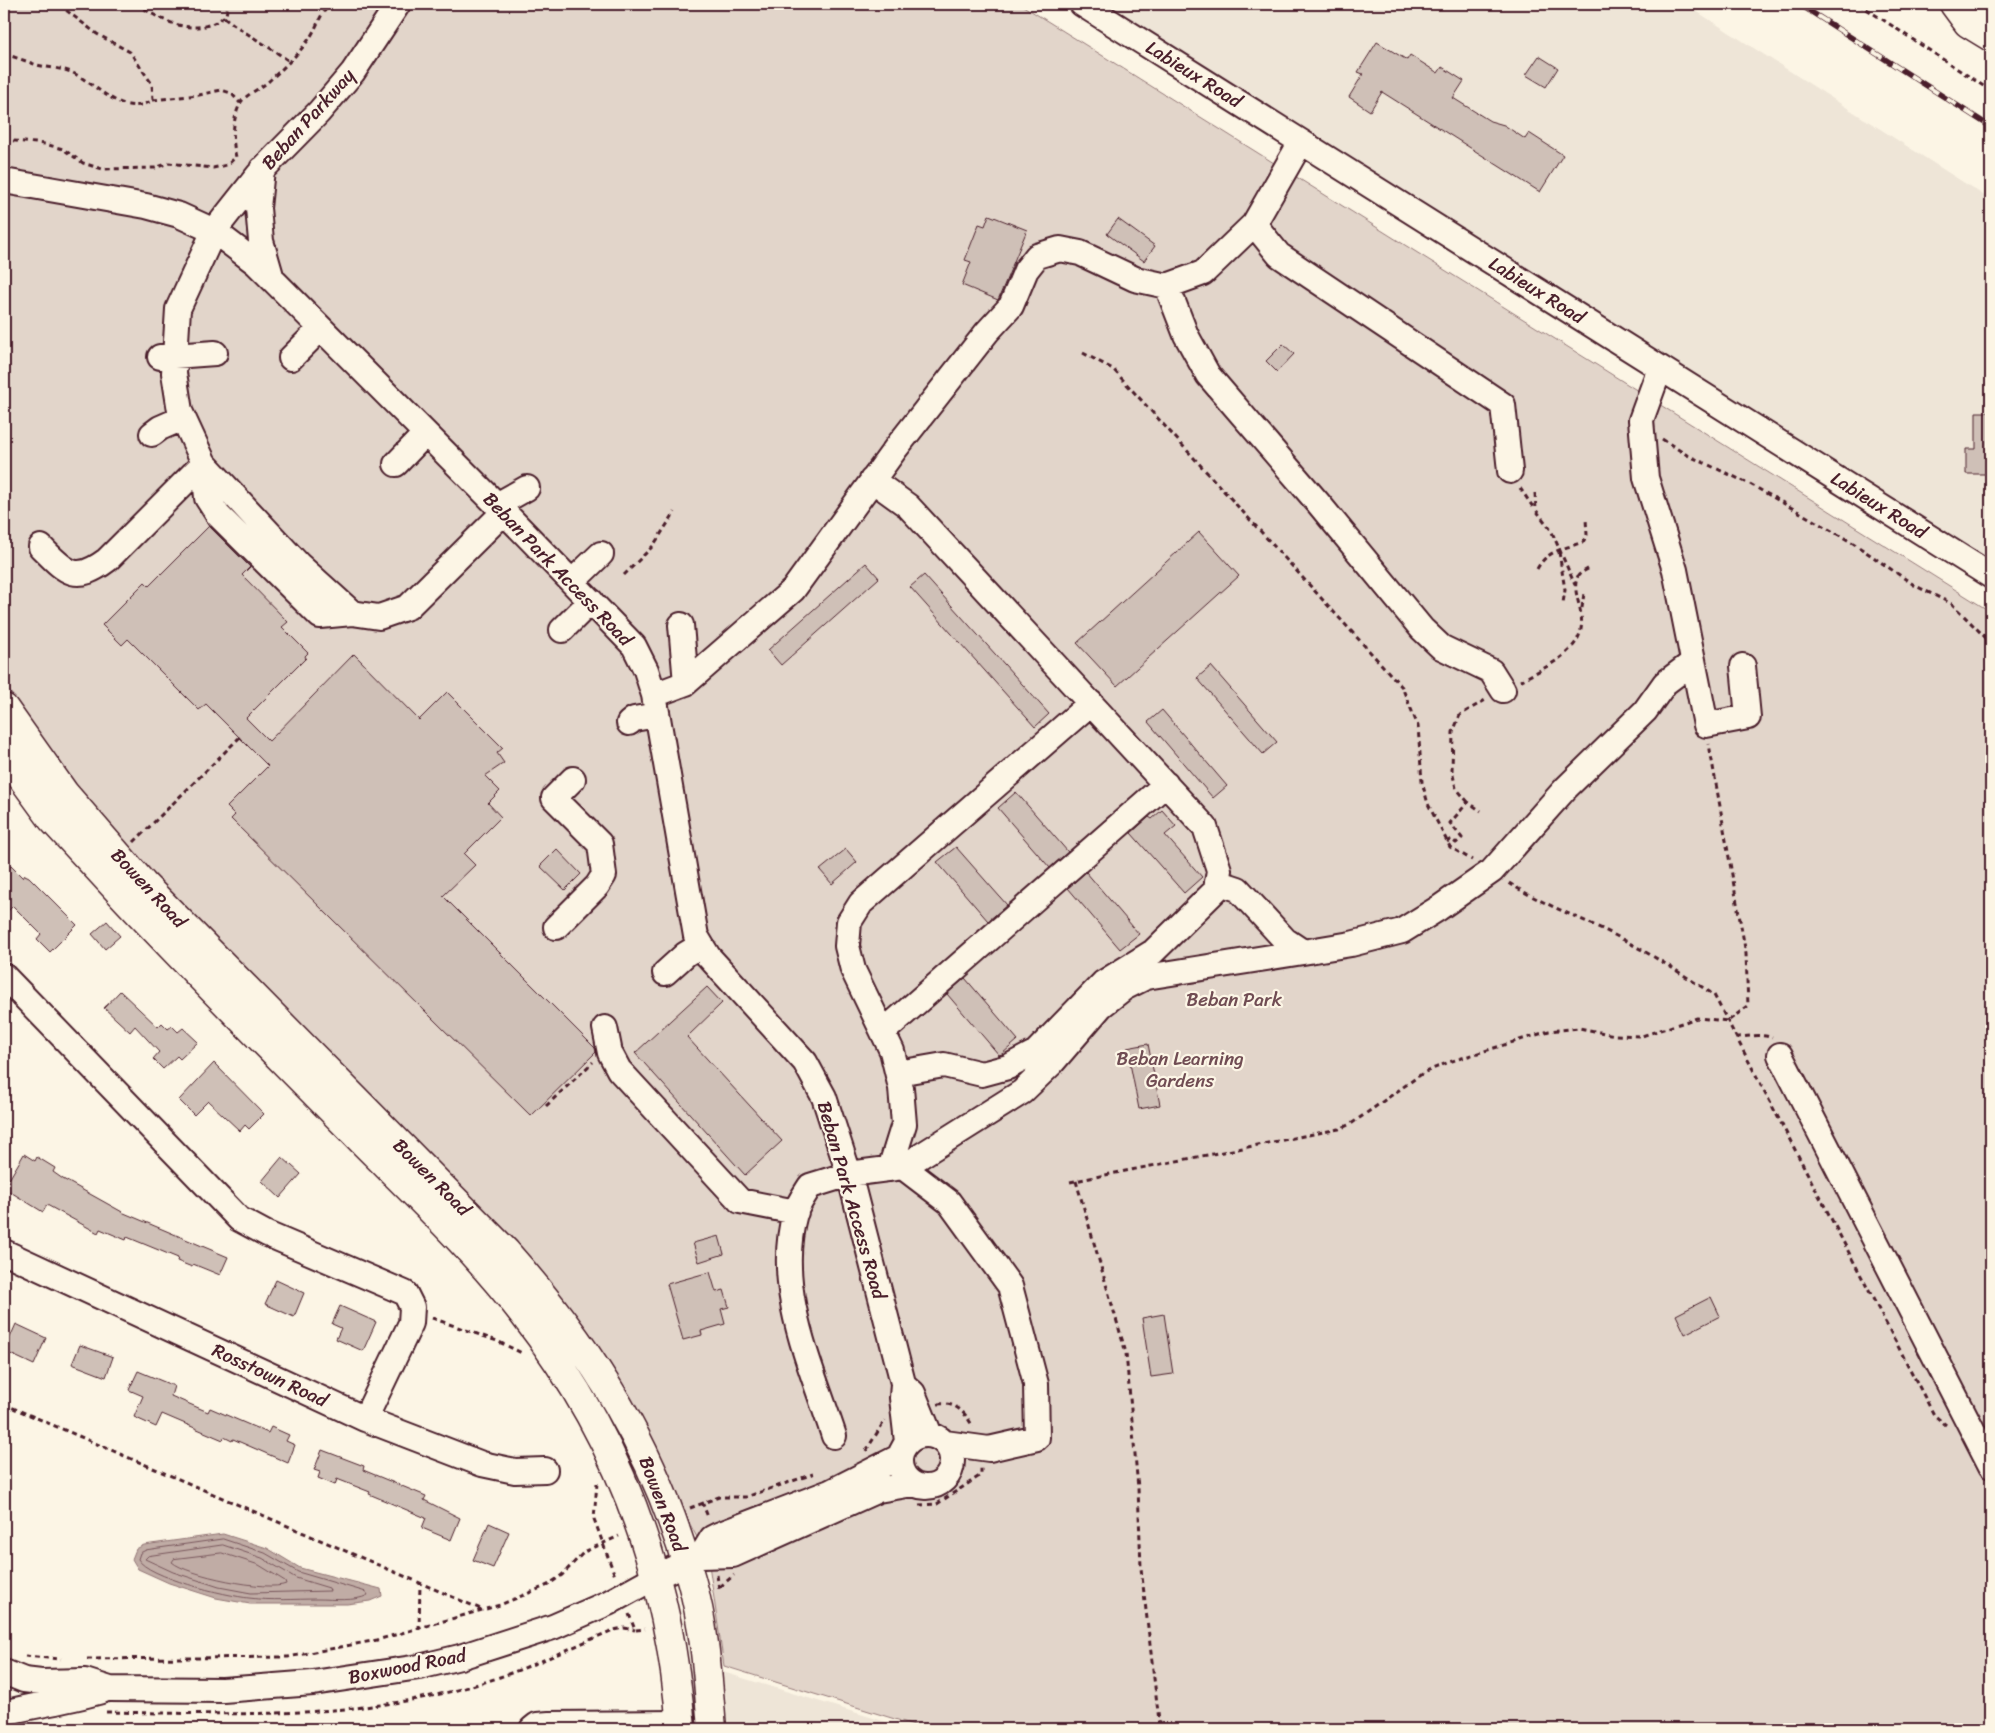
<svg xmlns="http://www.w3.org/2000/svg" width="1995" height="1733" font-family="Sriracha,sans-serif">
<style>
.built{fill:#eee5d7}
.green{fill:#e2d5ca;stroke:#967a7a}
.water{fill:#c0aca5;stroke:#917474}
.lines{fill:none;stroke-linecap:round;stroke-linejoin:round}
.shore{stroke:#79575c;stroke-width:1}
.building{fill:#cfc0b7;stroke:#4a1f2b}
.minor-casing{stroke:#4a1f2b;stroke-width:28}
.major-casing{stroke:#4a1f2b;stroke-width:31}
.path{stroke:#4a1f2b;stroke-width:3;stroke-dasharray:5 4;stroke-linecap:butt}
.minor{stroke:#fcf5e5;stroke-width:24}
.major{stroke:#fcf5e5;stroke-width:28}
.rail-casing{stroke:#4a1f2b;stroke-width:5.5}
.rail{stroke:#fcf5e5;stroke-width:4;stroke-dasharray:11;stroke-linecap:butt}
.labels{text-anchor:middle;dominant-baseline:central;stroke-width:4.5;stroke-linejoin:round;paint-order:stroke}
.street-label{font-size:19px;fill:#4a1f2b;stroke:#fcf5e5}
.park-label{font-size:19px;fill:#704c53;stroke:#fcf5e5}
</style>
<rect width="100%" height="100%" fill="#fcf5e5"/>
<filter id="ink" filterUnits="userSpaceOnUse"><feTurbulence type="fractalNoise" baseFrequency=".02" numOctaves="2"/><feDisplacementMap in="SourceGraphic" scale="10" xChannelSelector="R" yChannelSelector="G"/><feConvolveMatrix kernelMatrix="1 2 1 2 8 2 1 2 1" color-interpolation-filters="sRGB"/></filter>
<g filter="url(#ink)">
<path class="built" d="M 1107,4 L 1685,4 L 1991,200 L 1991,563 Z
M 723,1672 L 909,1729 L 728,1729 Z"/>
<path class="green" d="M 4,4 L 1020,4 L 1991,612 L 1991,1729 L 927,1729 L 724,1666 L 708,1558 L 626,1404 L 509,1235 L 99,823 L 4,683 Z"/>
<path class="water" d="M 223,1534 L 267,1548 L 300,1568 L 381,1589 L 382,1596 L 370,1601 L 347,1604 L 250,1604 L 216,1598 L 169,1583 L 138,1569 L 132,1559 L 136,1549 L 144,1545 Z"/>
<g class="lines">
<path class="shore" d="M 223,1539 L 265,1553 L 298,1572 L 366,1592 L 368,1595 C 355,1602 333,1599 318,1599 C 295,1599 271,1601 249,1598 C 227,1596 147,1577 138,1559 L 140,1553 L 146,1550 Z
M 223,1545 L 262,1558 L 296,1578 L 329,1588 L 330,1591 L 251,1593 L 219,1587 L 173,1572 L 145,1559 L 148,1556 Z
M 222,1553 L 259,1565 L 285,1581 L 286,1584 C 268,1592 186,1575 172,1562 L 174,1559 Z"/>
</g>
<path class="building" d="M 1377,42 L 1407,60 L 1410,55 L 1438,73 L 1442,67 L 1464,81 L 1453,98 L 1490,121 L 1504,125 L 1525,139 L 1529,133 L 1563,155 L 1540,192 L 1382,92 L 1370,111 L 1349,97 L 1363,74 L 1358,72 Z
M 1539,56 L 1558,68 L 1546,87 L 1526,75 Z
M 989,215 L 1027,230 L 998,300 L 962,285 L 971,262 L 965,260 L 979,224 L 985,226 Z
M 1118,219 L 1155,246 L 1144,261 L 1107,234 Z
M 1283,344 L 1294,354 L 1277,372 L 1266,361 Z
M 1976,412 L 1991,412 L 1991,474 L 1966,474 L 1966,449 L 1976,449 Z
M 209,526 L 250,567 L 242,575 L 288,622 L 282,627 L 308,653 L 305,656 L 306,658 L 246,718 L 269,741 L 354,654 L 419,720 L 447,692 L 503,748 L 497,753 L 504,763 L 485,776 L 500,791 L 488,803 L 501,817 L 464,854 L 475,865 L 443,896 L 595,1048 L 596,1052 L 531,1116 L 231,819 L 235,815 L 227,807 L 268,766 L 206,704 L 199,710 L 128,639 L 122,645 L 102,625 L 145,582 L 149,586 Z
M 1199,532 L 1239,576 L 1117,686 L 1077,643 Z
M 866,563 L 879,578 L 781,665 L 768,650 Z
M 924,575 L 1049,714 L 1035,727 L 910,587 Z
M 1211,666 L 1277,742 L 1263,754 L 1197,678 Z
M 1162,710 L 1227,786 L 1213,798 L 1148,722 Z
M 1016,792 L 1068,852 L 1050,868 L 998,808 Z
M 1162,810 L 1176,826 L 1165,835 L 1202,877 L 1184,893 L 1131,833 L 1149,817 L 1152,819 Z
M 956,847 L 1007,905 L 988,921 L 937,862 Z
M 557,849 L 581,874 L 565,890 L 540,866 Z
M 846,849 L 857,862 L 832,884 L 820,870 Z
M 11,866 L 23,878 L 25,875 L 29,877 L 77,925 L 50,952 L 37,939 L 41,934 L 13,906 L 4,915 L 4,874 Z
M 1086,872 L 1139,934 L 1120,949 L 1068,888 Z
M 107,921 L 120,936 L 105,949 L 92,934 Z
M 965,978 L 1018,1040 L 1002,1054 L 999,1055 L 947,994 Z
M 707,987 L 722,1003 L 687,1037 L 782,1141 L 745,1175 L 635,1053 Z
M 120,991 L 158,1027 L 162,1023 L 168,1029 L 172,1026 L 178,1032 L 183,1028 L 198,1042 L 180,1059 L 177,1056 L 163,1069 L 153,1059 L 159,1052 L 135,1026 L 130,1032 L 104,1008 Z
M 1148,1044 L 1160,1105 L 1139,1109 L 1127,1048 Z
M 214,1063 L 264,1114 L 249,1129 L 245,1125 L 240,1131 L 208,1101 L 194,1115 L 179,1100 Z
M 24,1154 L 35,1161 L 37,1157 L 55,1168 L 53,1172 L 63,1179 L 124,1213 L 228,1257 L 220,1275 L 193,1264 L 192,1267 L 177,1261 L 178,1258 L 127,1237 L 126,1240 L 100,1229 L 98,1233 L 47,1205 L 43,1212 L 4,1188 Z
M 282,1157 L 301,1174 L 280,1198 L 262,1181 Z
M 719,1236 L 724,1254 L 699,1262 L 693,1243 Z
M 710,1272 L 716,1292 L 724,1290 L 729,1307 L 721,1309 L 725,1324 L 701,1331 L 702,1335 L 683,1340 L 667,1284 Z
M 276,1280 L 304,1293 L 294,1317 L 265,1304 Z
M 1711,1297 L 1720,1316 L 1685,1334 L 1676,1315 Z
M 340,1306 L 376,1322 L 363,1351 L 336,1339 L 341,1328 L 332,1324 Z
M 1164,1314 L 1173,1374 L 1151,1377 L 1142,1318 Z
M 16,1324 L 46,1338 L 34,1365 L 4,1351 Z
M 80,1345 L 113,1357 L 106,1377 L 72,1364 Z
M 138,1371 L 174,1386 L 171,1396 L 208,1412 L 210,1408 L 268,1433 L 271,1427 L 289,1435 L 286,1441 L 295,1445 L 288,1463 L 233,1439 L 232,1441 L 224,1437 L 223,1440 L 162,1414 L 156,1427 L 134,1417 L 143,1396 L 129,1390 Z
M 322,1450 L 364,1466 L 363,1470 L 426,1496 L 424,1500 L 460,1518 L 451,1540 L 422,1528 L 426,1518 L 369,1494 L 370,1492 L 337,1479 L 335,1485 L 318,1478 L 320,1472 L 314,1470 Z
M 489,1523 L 509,1532 L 493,1568 L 473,1560 Z"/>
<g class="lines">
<g class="minor-casing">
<path id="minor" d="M 398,4 L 353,72 L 319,112 L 263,169 L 214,231 L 178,309 L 174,373 L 180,411 L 204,463 L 299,565 L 352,613 L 379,617 L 408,607 L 504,512 L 504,501 L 527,488
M 1082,4 L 1991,576
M 262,169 L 258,208 L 261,241 L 272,279
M 4,181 L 146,206 L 179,215 L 214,231 L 256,263 L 504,512 L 634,646 L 646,670 L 654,695 L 696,936 L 708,956 L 805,1062 L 824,1097 L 849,1174 L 903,1383 L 902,1398 L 907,1442
M 1254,224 L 1279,255 L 1503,405 L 1510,471
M 1167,286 L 1186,335 L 1208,375 L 1319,504 L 1422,629 L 1441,647 L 1491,671 L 1503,690
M 160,357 L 215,353
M 291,358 L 320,329
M 1660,368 L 1641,420 L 1646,478 L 1675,570 L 1706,725 L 1748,717 L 1743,666
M 152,434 L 160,428 L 183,418
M 204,463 L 207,498 L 218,515 L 320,616 L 352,613
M 396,464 L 425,434
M 872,480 L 908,506 L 1205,827 L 1219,870 L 1216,890 L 1153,952 L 1103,983 L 1036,1052 L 1008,1067 L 982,1074 L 944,1065 L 898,1073
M 41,547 C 66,572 75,584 107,560 L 204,463
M 572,582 L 601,554
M 681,625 L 686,683
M 562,630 L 591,601
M 654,695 L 686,683 L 793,590 L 896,448 L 987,332 L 1011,306 L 1026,270 L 1037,256 L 1060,249 L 1080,253 L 1135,279 L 1167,286 L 1203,273 L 1254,224 L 1301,142
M 629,723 L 634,719 L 657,715
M 1217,882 L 1238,889 L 1285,940 L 1303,952 L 1351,944 L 1402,931 L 1439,908 L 1492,871 L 1566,788 L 1645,711 L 1665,683 L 1693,662
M 556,927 L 597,886 L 604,875 L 600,844 L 554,798 L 573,779
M 665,973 L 686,954 L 701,945
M 4,976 L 239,1219 L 267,1234 L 405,1293 L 412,1307 L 411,1323 L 365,1419
M 605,1028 L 610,1053 L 619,1070 L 740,1201 L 796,1212
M 883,1032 L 1166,784
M 1780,1055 L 1991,1466
M 903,1167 L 1022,1092 L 1052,1063 L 1101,1006 L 1124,988 L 1146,977 L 1303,952
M 890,1169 L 904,1124 L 901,1088 L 892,1051 L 853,970 L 847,946 L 849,922 L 861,903 L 1091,703
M 4,1252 L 365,1419 L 482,1464 L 515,1471 L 545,1470
M 904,1385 L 913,1393 L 930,1435
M900 1461a26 26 0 1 1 52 0a26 26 0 1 1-52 0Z
M 834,1436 C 811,1365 774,1289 795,1213 C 798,1204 805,1194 810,1186 L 849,1174 L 903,1167 L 949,1202 L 1010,1286 L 1036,1384 L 1037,1438 L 989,1449 L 945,1443
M 701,1556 L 712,1538 L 718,1535 L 830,1492 L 899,1457
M 4,1672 L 24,1680 L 41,1682 L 85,1681 L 110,1689 L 223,1690 L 313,1683 L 419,1667 L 460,1657 L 553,1627 L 608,1603 L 657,1576 L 701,1556 L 733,1555 L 878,1490 L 913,1484
M 4,1713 C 37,1704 71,1701 104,1690
M 532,1729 L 537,1725 L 549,1724 L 681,1723"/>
</g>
<g class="major-casing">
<path id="major" d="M 1954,4 L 1968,23 L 1991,37
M 1980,4 L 1991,9
M 4,708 L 65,794 L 143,884 L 506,1252 C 593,1350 656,1452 691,1579 C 705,1627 708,1680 712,1729
M 4,753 L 52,819 L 101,872 C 186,965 277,1054 365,1144 C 419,1198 475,1251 522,1312 C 618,1435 670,1574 681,1729"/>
</g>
<path class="path" d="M 137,4 C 164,23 198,39 226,15 L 228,4
M 1859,4 L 1991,91
M 224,17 C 244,33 267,45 289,61
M 4,54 C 15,57 26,61 37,65 C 48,68 61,68 71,72 C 98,84 122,119 153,100 L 152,84 L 130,52 L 97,34 L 58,4
M 153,100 L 199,95 L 221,90 L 231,93 L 240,103
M 4,140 L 45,144 L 63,149 L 83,163 L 102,169 L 155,168 L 169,163 L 213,168 L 227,165 L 236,157 C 232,140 232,120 240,104 C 244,95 262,88 269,81 C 283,68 301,52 311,36 C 319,23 319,15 331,4
M 1083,353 L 1113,369 L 1402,687 L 1418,726 L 1422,782 L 1428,804 L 1450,847 L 1472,860
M 1662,439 L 1687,455 L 1750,484 L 1853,543 L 1914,585 L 1952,604 L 1991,643
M 1520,488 L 1535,510
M 1535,493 L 1536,510 L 1551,530 L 1575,585
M 1559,552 L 1565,590 L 1563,603
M 1537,569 C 1547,550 1564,549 1583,542 L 1587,535 L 1586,519
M 624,575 L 653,546 L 675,512
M 1582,608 L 1584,593
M 1520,681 C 1538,671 1559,662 1572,647 C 1595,621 1568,595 1578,576 C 1581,572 1587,570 1591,567
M 1468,802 L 1456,788 L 1452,771 L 1453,732 L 1460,715 L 1487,699
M 134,842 L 240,737
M 1447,842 L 1451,839 L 1456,843 L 1462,838 L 1450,823 L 1468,802 L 1481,811
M 1509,883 C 1545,906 1585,919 1622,939 C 1654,956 1684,975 1714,995 L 1934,1415 L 1946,1425
M 1736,1037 C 1747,1037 1762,1033 1772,1038
M 546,1106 L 593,1062
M 1076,1181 L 1126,1353 L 1138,1488 L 1141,1568 L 1160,1729
M 1070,1182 L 1339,1129 L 1351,1124 L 1423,1073 L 1449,1062 L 1549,1031 L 1579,1028 L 1615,1035 L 1642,1036 L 1697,1018 L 1728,1021 L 1748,1006 L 1746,954 L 1709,744
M 432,1318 L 497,1341 L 524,1354
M 4,1404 L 483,1610
M 938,1404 C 956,1402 965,1412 973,1427
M 866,1451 L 885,1420
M 597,1483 L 594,1519 L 615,1576
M 702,1502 L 708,1517
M 919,1505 L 937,1504 L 981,1475 L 981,1467
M 690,1508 L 719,1497 L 746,1497 L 813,1474
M 717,1575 L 719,1589
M 720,1587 L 734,1575
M 629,1614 L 635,1630 L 645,1629
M 419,1630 L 420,1583
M 25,1656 L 61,1659
M 87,1659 L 288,1657 L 377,1640 L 500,1605 L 548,1585 L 562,1575 L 584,1552 L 619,1536
M 106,1712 C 228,1714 350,1720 468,1687 C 519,1673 565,1650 613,1630 L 624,1628 L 635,1630"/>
<use href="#minor" class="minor"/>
<use href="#major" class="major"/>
<g class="rail-casing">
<path id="rail" d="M 1799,4 L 1991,127"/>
</g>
<use href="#rail" class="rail"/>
</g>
</g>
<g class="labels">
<g class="street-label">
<text transform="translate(1194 74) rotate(32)">Labieux Road</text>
<text transform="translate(308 119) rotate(-48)">Beban Parkway</text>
<text transform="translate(1537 290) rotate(32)">Labieux Road</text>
<text transform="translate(1879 505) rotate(32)">Labieux Road</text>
<text transform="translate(558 569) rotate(46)">Beban Park Access Road</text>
<text transform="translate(149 888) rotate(47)">Bowen Road</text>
<text transform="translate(432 1177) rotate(45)">Bowen Road</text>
<text transform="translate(852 1200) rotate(74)">Beban Park Access Road</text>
<text transform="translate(270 1375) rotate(25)">Rosstown Road</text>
<text transform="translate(663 1504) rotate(69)">Bowen Road</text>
<text transform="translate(407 1666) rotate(-11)">Boxwood Road</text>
</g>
<g class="park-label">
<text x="1234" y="999">Beban Park</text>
<text x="1180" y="1058">Beban Learning<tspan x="1180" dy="22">Gardens</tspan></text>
</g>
</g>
<rect width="1995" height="1733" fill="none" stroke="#fcf5e5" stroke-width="20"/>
<rect x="10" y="10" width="1975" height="1713" fill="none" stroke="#4a1f2b" stroke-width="2" filter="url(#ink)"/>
</svg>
